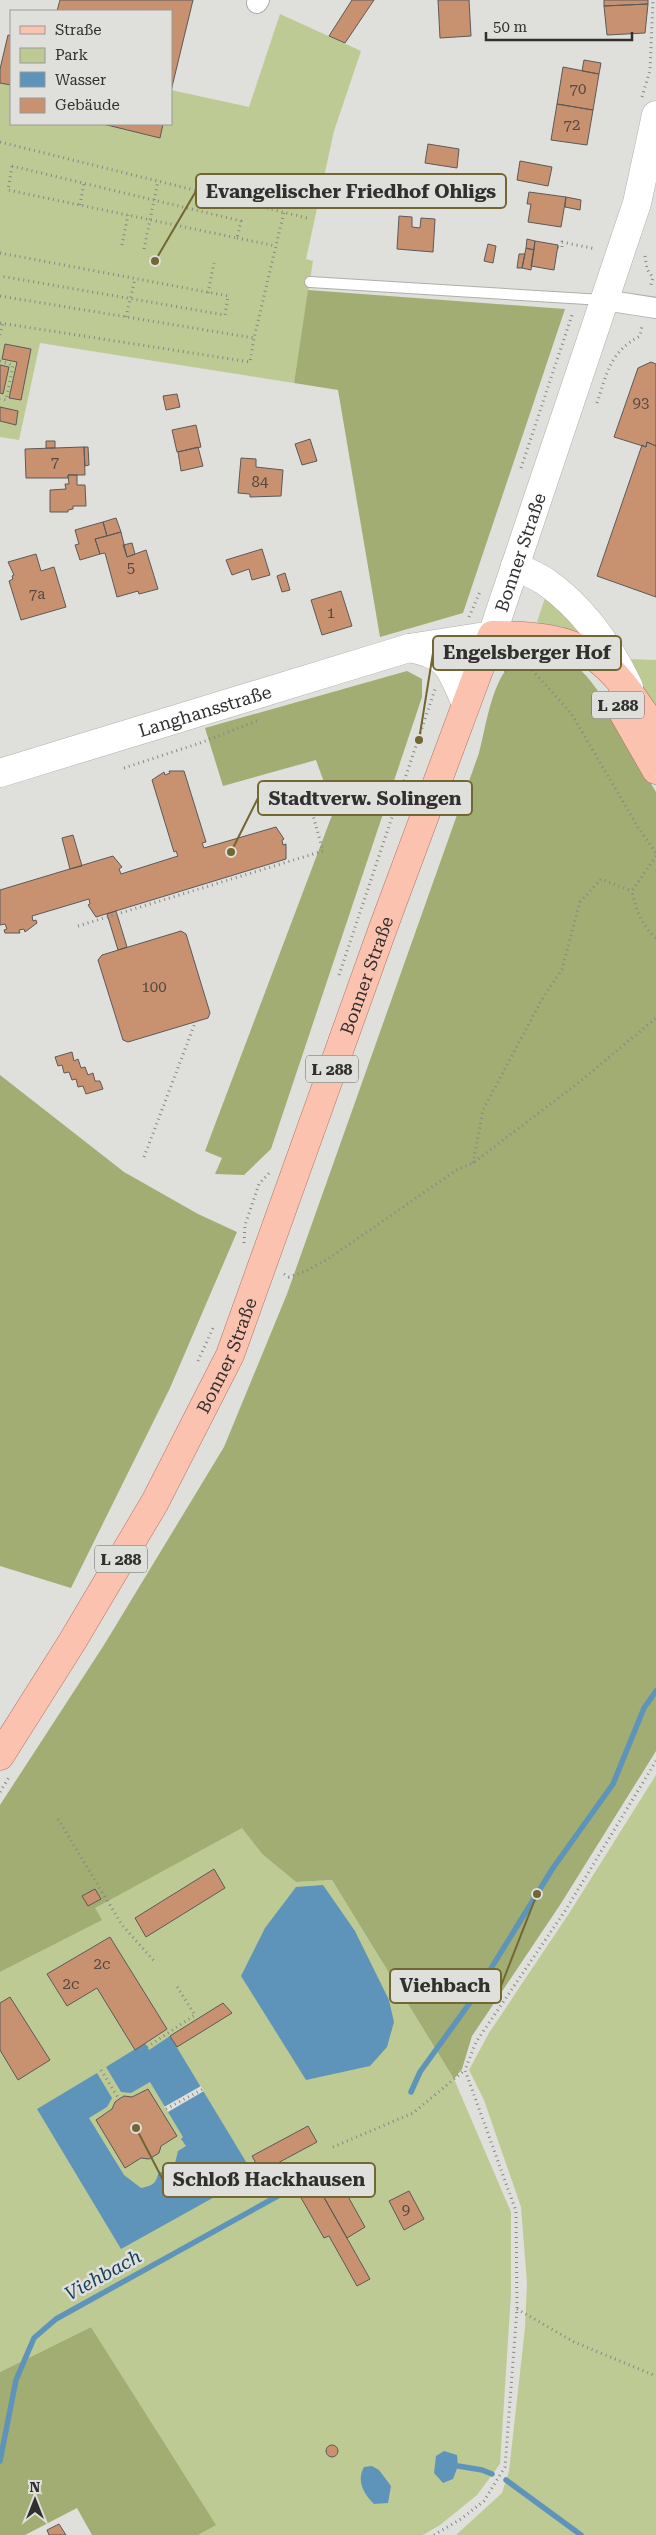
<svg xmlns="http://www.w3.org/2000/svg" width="656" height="2535" font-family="'Roboto Serif',serif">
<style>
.green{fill:#beca94}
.forest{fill:#a1ad73}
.water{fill:#5f94ba}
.pier{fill:#dfdfdb}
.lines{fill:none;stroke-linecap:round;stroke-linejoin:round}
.stream{stroke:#5f94ba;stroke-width:5.5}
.building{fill:#c89271;stroke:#5c5958}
.lane-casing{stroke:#afaeab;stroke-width:12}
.street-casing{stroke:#afaeab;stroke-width:22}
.secondary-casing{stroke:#afaeab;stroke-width:29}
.primary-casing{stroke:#b37460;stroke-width:29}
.path{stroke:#888785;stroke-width:3;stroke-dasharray:1 4;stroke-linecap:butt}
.lane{stroke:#fff;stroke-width:10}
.street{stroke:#fff;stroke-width:20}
.secondary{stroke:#fff;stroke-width:28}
.primary{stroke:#fbc2b0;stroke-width:28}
.labels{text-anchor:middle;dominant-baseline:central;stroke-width:5;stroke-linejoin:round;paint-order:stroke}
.number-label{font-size:15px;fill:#574840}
.shield{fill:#dfdfdb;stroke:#656463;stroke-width:1}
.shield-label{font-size:16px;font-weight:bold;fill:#31302f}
.street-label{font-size:18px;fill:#31302f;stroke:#dfdfdb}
.water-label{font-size:19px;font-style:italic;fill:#143e59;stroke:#dfdfdb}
.leader{fill:none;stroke:#726633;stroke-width:2}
.callout-dot{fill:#726633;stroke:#dfdfdb;stroke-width:2}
.callout{fill:#dfdfdb;stroke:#726633;stroke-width:2}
.callout-label{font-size:19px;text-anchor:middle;font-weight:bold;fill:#31302f}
</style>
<rect width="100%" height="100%" fill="#dfdfdb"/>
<path class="green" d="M 280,14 L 361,51 L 334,131 L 306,259 L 313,261 L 294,383 L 40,343 L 19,440 L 0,437 L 0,83 L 11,85 L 11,124 L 103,124 L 160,138 L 163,124 L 171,124 L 171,90 L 249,107 Z
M 546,595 L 594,642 L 537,622 Z
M 625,659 L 656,660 L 656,708 Z
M 656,1775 L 656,2535 L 456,2535 L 502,2493 L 509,2471 L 525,2328 L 527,2283 L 521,2207 L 484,2100 L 469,2070 L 489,2033 L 570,1912 Z
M 242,1827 L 262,1854 L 296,1882 L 332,1880 L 454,2079 L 511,2212 L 511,2294 L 500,2464 L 477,2495 L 440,2525 L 423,2535 L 198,2535 L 215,2525 L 91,2327 L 0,2372 L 0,1972 L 101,1920 L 94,1908 Z"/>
<path class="forest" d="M 308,290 L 565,309 L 463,613 L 380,637 L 338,390 L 294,383 Z
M 534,653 C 548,653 561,656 573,664 C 603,684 635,759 656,792 L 656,1751 L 560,1905 L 472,2036 L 462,2069 L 454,2079 L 332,1880 L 296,1882 L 262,1854 L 242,1828 L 95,1908 L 102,1920 L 0,1972 L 0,1805 L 104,1645 L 224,1447 L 287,1294 L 479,753 C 486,727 491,685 510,665 C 516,658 525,656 534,653 Z
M 407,671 L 422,679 L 422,697 L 271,1149 L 244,1175 L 215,1174 L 222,1158 L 205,1151 L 334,810 L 316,760 L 223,786 L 205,728 Z
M 0,1075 L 124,1172 L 198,1214 L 237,1232 L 170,1388 L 71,1588 L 0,1566 Z
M 91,2327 L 216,2525 L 198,2535 L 92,2535 L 77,2508 L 25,2535 L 0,2535 L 0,2372 Z"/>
<path class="water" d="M 323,1885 L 355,1931 L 389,2000 L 394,2022 L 387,2047 L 370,2066 L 306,2080 L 241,1976 L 265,1928 L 296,1887 Z
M 170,2036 L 254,2175 L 121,2249 L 37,2109 L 97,2073 L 112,2098 L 107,2107 L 89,2118 L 124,2175 L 141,2188 C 150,2186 156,2185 158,2174 L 175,2163 L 178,2151 L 186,2146 L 181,2139 L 183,2137 L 150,2082 L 131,2093 L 121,2092 L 106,2067 L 145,2043 L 149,2050 Z
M 444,2451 L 457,2455 L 458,2466 L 453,2479 L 443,2483 L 434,2473 L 436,2456 Z
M 372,2466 L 379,2470 L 391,2486 L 388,2503 L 374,2504 C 364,2494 356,2481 364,2467 Z"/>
<path class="pier" d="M 201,2086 L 204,2091 L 168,2112 L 164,2107 Z"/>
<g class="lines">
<path class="stream" d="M 411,2092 L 420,2072 L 469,2004 L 553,1868 L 613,1784 L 644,1708 L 656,1691
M 0,2461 L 16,2380 L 34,2338 L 56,2319 L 303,2182
M 458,2466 L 482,2470 L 492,2474
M 506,2480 L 581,2535"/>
</g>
<path class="building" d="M 60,0 L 193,0 L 171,91 L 171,11 L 57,11 Z
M 352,0 L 374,0 L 345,43 L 329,36 Z
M 438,0 L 469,0 L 471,36 L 440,38 Z
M 604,0 L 648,0 L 648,4 L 604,6 Z
M 648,4 L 645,33 L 607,35 L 604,6 Z
M 8,35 L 11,36 L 11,85 L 0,83 L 0,69 Z
M 584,60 L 601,63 L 599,74 L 582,71 Z
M 563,67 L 599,74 L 593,110 L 557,104 Z
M 557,104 L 593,110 L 587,145 L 551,140 Z
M 103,124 L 163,124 L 160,138 Z
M 428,144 L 459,149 L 457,168 L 425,163 Z
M 520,161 L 552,167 L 548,186 L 517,180 Z
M 529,192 L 566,197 L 561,227 L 528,222 L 531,204 L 527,204 Z
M 566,197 L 581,200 L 580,210 L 565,207 Z
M 399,216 L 412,217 L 412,227 L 420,228 L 421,218 L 435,219 L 433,252 L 397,249 Z
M 527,239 L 535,241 L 534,250 L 526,248 Z
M 535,241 L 558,245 L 554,270 L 531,266 Z
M 488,244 L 496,246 L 493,263 L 484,261 Z
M 526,248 L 534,250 L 531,270 L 522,268 Z
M 519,254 L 525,254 L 522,268 L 517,268 Z
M 5,344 L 31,349 L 21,400 L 9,398 L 17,362 L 2,359 Z
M 651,362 L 656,364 L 656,446 L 647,442 L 646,447 L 614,437 L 638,368 Z
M 0,365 L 9,367 L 3,394 L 0,393 Z
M 177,394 L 180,407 L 166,410 L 163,396 Z
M 0,407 L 18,411 L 16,425 L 0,421 Z
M 196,425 L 201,447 L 177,452 L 172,430 Z
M 310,439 L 317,461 L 302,465 L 295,444 Z
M 46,441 L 55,441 L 55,448 L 46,448 Z
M 647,442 L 656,446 L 656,597 L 597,576 L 642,445 L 646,447 Z
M 84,447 L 85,475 L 68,475 L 68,478 L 26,478 L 25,449 Z
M 84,447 L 88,447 L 89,465 L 85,466 Z
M 198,447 L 203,466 L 181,471 L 178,452 Z
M 241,458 L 256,459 L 256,467 L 283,470 L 281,496 L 250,497 L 250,494 L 238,493 Z
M 68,475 L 77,475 L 77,485 L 85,485 L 86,506 L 73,506 L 73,509 L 68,510 L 68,512 L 50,512 L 50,490 L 66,489 L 65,484 L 69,484 Z
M 116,518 L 121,532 L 107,536 L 103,522 Z
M 103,522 L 107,536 L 95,539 L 100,554 L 80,560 L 75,545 L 79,544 L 75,530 Z
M 121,532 L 127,557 L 146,550 L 158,589 L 139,594 L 138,591 L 117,597 L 105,553 L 100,554 L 95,539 Z
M 132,543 L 135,554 L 127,557 L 123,545 Z
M 262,549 L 270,575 L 252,580 L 249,569 L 232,575 L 226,560 Z
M 36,554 L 41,571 L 54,567 L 66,607 L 21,620 L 9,581 L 13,579 L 12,576 L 14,575 L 8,562 Z
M 285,573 L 290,590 L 282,592 L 277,576 Z
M 341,591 L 352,626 L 322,635 L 311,600 Z
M 169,771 L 184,771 L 206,842 L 202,843 L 204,848 L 276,827 L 284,839 L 282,840 L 283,845 L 286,844 L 286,859 L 96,917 L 88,905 L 90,904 L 89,899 L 32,916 L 33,921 L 36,920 L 37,923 L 25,932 L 24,929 L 19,930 L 20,933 L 5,933 L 4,930 L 7,929 L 5,924 L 0,925 L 0,890 L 113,856 L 122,867 L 119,869 L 121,874 L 178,856 L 176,851 L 174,852 L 152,780 L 164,772 L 165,775 L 170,773 Z
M 73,835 L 82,866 L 70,869 L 62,838 Z
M 116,911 L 127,947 L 118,950 L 107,914 Z
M 181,931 L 186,934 L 210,1013 L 208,1018 L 128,1042 L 123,1040 L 98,960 L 102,955 Z
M 72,1052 L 74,1061 L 78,1059 L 81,1068 L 85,1067 L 88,1075 L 93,1073 L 95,1081 L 100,1081 L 103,1089 L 86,1094 L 83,1086 L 78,1087 L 76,1079 L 72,1080 L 69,1072 L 64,1073 L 62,1065 L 58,1066 L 55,1057 Z
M 214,1869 L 225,1888 L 146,1937 L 135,1918 Z
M 95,1889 L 101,1899 L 88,1906 L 82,1896 Z
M 110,1937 L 167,2029 L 135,2050 L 97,1988 L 67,2006 L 47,1974 Z
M 10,1997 L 50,2060 L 18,2080 L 0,2050 L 0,2003 Z
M 223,2003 L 232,2013 L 177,2047 L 170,2036 Z
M 148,2089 L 177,2136 L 161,2146 L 159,2153 L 149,2159 L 141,2158 L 125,2168 L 96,2120 L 112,2109 L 115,2102 L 119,2099 L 124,2096 L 132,2097 Z
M 308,2126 L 317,2142 L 261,2172 L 252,2156 Z
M 336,2175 L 365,2227 L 347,2238 L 317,2185 Z
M 317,2185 L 370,2279 L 357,2286 L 329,2236 L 324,2238 L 300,2196 Z
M 409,2191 L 424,2219 L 404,2230 L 389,2201 Z
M326 2451a6 6 0 1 1 12 0a6 6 0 1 1-12 0Z
M 59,2524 L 66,2535 L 49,2535 L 47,2530 Z"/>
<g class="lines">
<g class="lane-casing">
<path id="lane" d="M 310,282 L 603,300"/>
</g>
<g class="street-casing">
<path id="street" d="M 257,3 L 259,0
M 604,300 L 656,308"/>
</g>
<g class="secondary-casing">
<g id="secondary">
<path d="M 515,566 C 525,571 537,576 546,582 C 583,608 610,647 629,687"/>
<path d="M 409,648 C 451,656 450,669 466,704"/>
<path id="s1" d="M 0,773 L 409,648 L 492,635 L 637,203 L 656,115"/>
</g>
</g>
<g class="primary-casing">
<g id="primary">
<path d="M 617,702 L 656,770"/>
<path id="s2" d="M 0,1756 L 72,1642 L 155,1502 L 230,1355 L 383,928 L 492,635 C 587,635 605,654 656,731"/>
</g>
</g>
<path class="path" d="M 642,97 L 650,70 L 653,0
M 0,142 L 307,218
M 12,166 L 241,221 L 237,238 L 8,190 Z
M 80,205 L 84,183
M 237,238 L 276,246
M 122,245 L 128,215
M 558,247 L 562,248 L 562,242 L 596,249
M 144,249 L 158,181
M 0,253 L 228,296 L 225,315 L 0,276
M 645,256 L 647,269 L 653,278 L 650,288
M 208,293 L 214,263
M 0,296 L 254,338 L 284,212
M 126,317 L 135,279
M 0,323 L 250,362 L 254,338
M 0,335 L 3,323
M 0,361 L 13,365 L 6,400 L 0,399
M 597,403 C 607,373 610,352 640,336 L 642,325
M 521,468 L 573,312
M 469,617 L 480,592
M 522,659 L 571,713 L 639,829 L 656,853
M 505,672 L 518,658
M 124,768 L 200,743 L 259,720
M 656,856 L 632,891 C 635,908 642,926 656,938
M 78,926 L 323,851 L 307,794 L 296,796
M 339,975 L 435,689
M 144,1157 L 195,1023
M 473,1163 L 483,1110 L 541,1001 L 562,969 L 580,902 L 601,879 L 632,891
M 244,1243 L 245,1225 L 259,1184 L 271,1171
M 284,1274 L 289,1277 L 306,1271 L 328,1259 L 458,1169 L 473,1163 L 582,1080 L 656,1018
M 198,1361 L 213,1328
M 0,1792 L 9,1777
M 58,1819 L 122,1925 L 154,1961
M 147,2047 L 195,2015 L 176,1985
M 101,2070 L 119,2099
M 166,2109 L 203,2089
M 333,2147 L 413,2113 L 465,2070
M 517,2309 L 574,2342 L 656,2376
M 434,2535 L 461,2519 L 484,2501 L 505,2467 L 517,2309 L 516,2211 L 465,2070 L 476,2042 L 565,1911 L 656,1761"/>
<use href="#lane" class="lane"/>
<use href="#street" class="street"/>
<use href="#secondary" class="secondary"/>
<use href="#primary" class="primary"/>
</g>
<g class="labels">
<g class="number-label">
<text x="578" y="89">70</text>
<text x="572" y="125">72</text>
<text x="641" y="403">93</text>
<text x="55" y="462">7</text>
<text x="260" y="482">84</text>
<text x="131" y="568">5</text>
<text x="37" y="594">7a</text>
<text x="331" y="613">1</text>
<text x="154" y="987">100</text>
<text x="102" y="1964">2c</text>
<text x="71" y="1984">2c</text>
<text x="406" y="2210">9</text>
</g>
<g class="shield">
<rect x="592" y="691.5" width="52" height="27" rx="4"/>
<rect x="306" y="1055.5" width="52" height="27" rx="4"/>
<rect x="95" y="1545.5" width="52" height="27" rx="4"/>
</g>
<g class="shield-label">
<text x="618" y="705">L 288</text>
<text x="332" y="1069">L 288</text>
<text x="121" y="1559">L 288</text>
</g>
<g class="street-label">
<text stroke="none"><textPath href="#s1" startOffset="599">Bonner Straße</textPath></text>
<text stroke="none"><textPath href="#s1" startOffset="214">Langhansstraße</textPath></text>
<text stroke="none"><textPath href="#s2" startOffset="866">Bonner Straße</textPath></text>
<text stroke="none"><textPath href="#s2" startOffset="461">Bonner Straße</textPath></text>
</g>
<g class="water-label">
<text transform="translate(103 2275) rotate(-29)">Viehbach</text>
</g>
</g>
<path class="leader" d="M155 261L196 191M419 740L433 653M231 852L258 798M537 1894L501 1986M136 2128L163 2180"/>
<g class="callout-dot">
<circle cx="155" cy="261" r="5"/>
<circle cx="419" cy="740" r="5"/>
<circle cx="231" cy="852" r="5"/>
<circle cx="537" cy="1894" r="5"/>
<circle cx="136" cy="2128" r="5"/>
</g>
<g class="callout">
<rect x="196" y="174" width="310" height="34" rx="5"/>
<rect x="433" y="636" width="188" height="34" rx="5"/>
<rect x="258" y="781" width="214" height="34" rx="5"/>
<rect x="390" y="1969" width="111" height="34" rx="5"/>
<rect x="163" y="2163" width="212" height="34" rx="5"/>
</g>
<g class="callout-label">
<text x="351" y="198">Evangelischer Friedhof Ohligs</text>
<text x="527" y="659">Engelsberger Hof</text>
<text x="365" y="805">Stadtverw. Solingen</text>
<text x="445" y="1992">Viehbach</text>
<text x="269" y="2186">Schloß Hackhausen</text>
</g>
<rect x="10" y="10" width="162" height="115" fill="#dfdfdb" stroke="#999996"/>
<rect x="20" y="26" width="25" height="8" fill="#fbc2b0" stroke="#999996"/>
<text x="55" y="35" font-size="15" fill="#31302f">Straße</text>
<rect x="20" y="48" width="25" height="15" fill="#beca94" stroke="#999996"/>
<text x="55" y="60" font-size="15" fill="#31302f">Park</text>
<rect x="20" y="72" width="25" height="15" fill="#5f94ba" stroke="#999996"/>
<text x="55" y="85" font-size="15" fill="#31302f">Wasser</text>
<rect x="20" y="98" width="25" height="15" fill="#c89271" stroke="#999996"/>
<text x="55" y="110" font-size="15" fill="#31302f">Gebäude</text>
<g transform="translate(35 2500)" stroke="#dfdfdb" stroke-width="4" paint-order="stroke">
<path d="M0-4L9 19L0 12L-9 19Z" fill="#31302f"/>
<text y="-8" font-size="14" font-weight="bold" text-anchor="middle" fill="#31302f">N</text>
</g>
<path d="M486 32v8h146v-8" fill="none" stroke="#31302f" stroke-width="2.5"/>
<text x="493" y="32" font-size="15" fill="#31302f" stroke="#dfdfdb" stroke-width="4" paint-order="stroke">50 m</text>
</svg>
